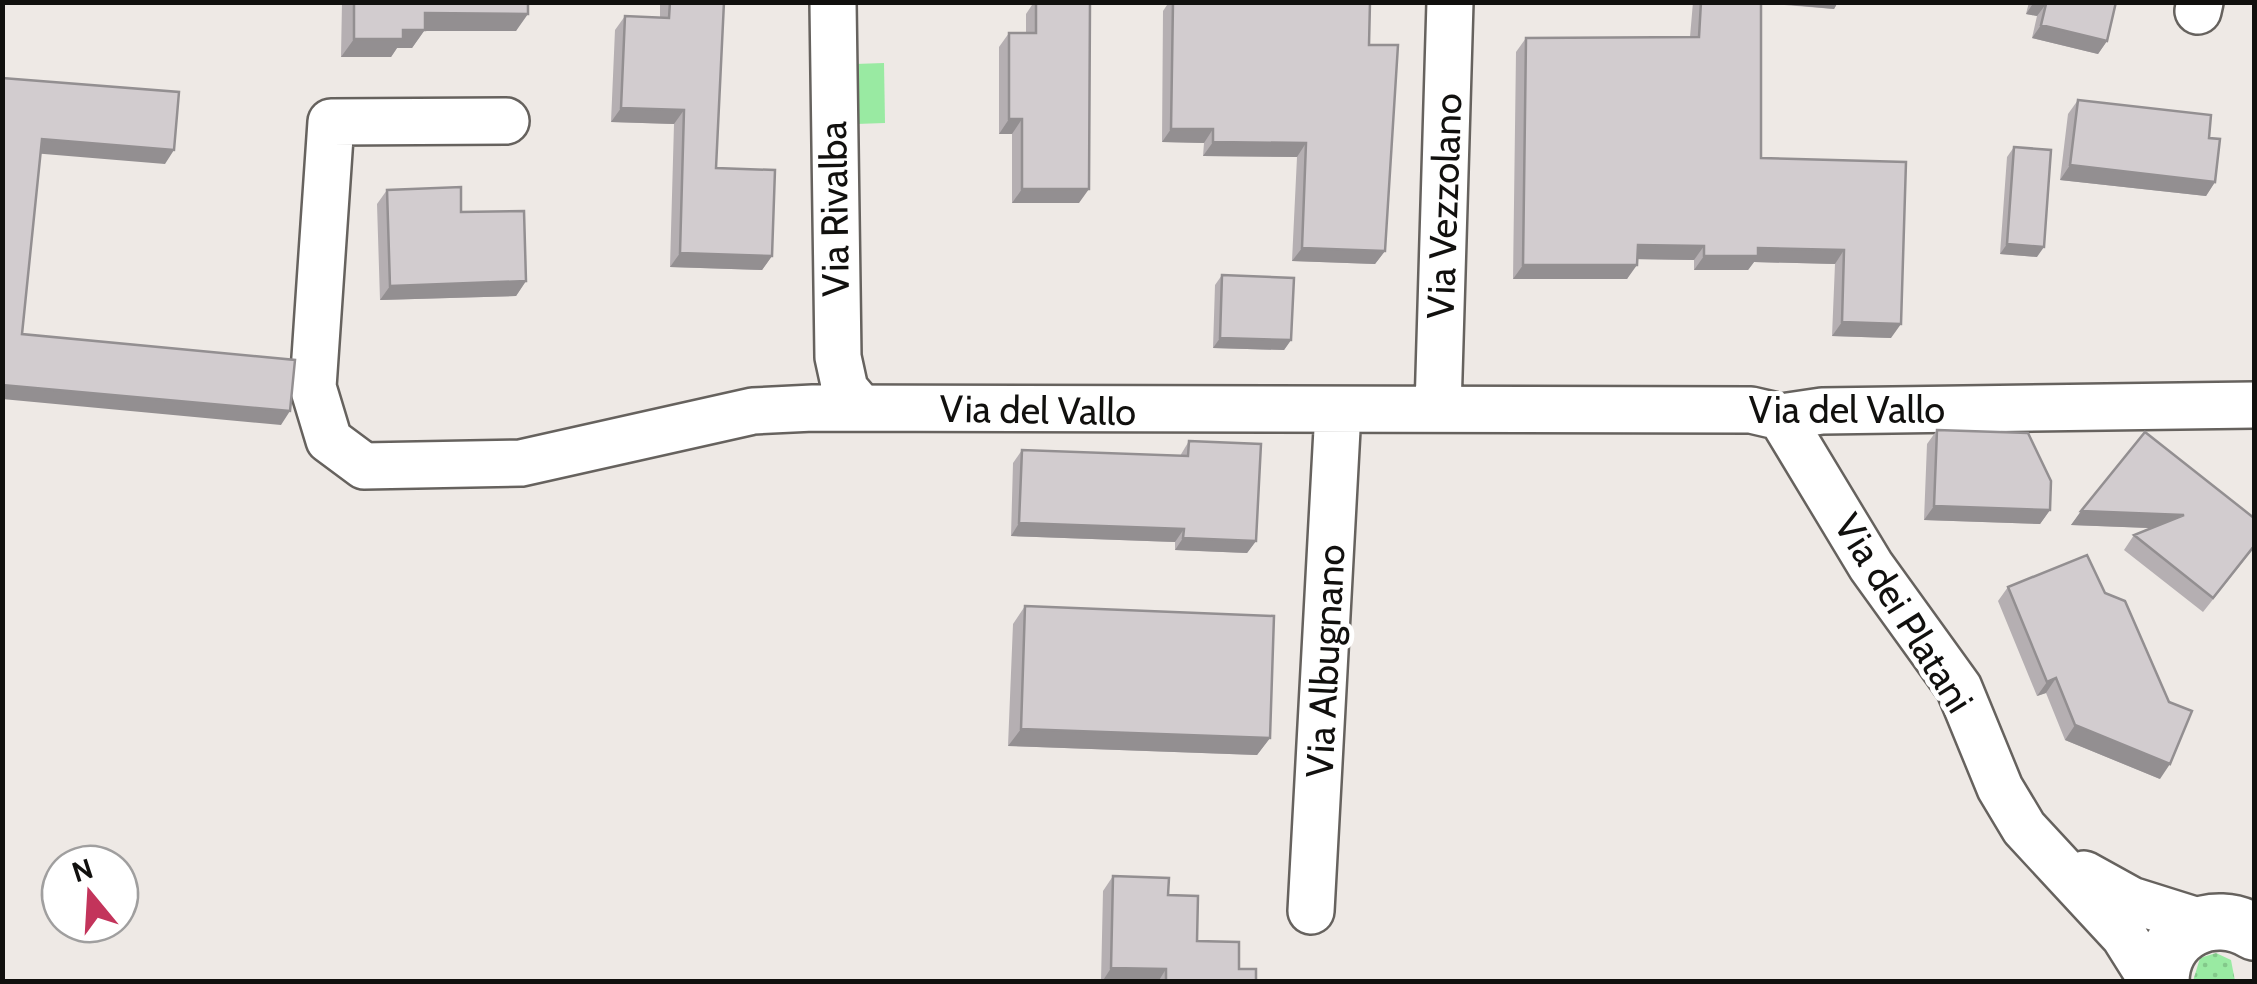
<svg xmlns="http://www.w3.org/2000/svg" width="2257" height="984" font-family="Cabin,sans-serif">
<style>
.grass{fill:#99eaa2}
.garden{fill:url(#garden-dots)}
.lines{fill:none;stroke-linecap:round;stroke-linejoin:round}
.street-casing{stroke:#66625e;stroke-width:50}
.secondary-casing{stroke:#66625e;stroke-width:60}
.street{stroke:#fff;stroke-width:45}
.secondary{stroke:#fff;stroke-width:55}
.wall{fill:#b5afb2}
.shaded-wall{fill:#938f91}
.building{fill:#d2cccf;stroke:#938f91;stroke-width:2.5}
.labels{text-anchor:middle;dominant-baseline:central;stroke-width:10;stroke-linejoin:round;paint-order:stroke}
.street-label{font-size:38px;fill:#11100e;stroke:#fff}
</style>
<defs>
<pattern id="garden-dots" width="8" height="8" patternUnits="userSpaceOnUse" patternTransform="scale(2.5)"><rect width="8" height="8" fill="#99eaa2"/><path d="M2 2h.1M6 6h.1" fill="none" stroke="#83c88a" stroke-width="1.8" stroke-linecap="round"/></pattern>
</defs>
<rect width="100%" height="100%" fill="#eee9e5"/>
<path class="grass" d="M 884,63 L 885,123 L 856,124 L 855,64 Z"/>
<path class="garden" d="M 2216,953 L 2231,960 L 2235,981 L 2193,981 L 2200,958 Z"/>
<g class="lines">
<g class="street-casing">
<path id="street" d="M 833,2 L 838,357 L 845,389 L 861,408
M 2198,11 L 2200,2
M 506,121 L 331,122 L 313,387 L 329,440 L 364,466 L 521,463 L 753,411 L 813,408 L 1751,410 L 1781,417 L 1822,411 L 2254,405
M 1438,409 L 1450,2
M 1781,417 L 1871,566 L 1959,688 L 2000,788 L 2024,828 L 2124,936 L 2153,982
M 2084,874 L 2131,900 L 2201,922
M 1311,911 L 1338,411"/>
</g>
<g class="secondary-casing">
<path id="secondary" d="M 2161,982 C 2161,931 2213,907 2254,932"/>
</g>
<use href="#street" class="street"/>
<use href="#secondary" class="secondary"/>
</g>
<path class="wall" d="M 342,2 L 528,2 L 516,31 L 424,31 L 412,48 L 397,48 L 391,57 L 341,57 Z
M 660,2 L 724,2 L 716,168 L 772,256 L 762,270 L 670,267 L 674,124 L 611,122 L 615,30 L 625,16 L 660,17 Z
M 1034,2 L 1090,2 L 1079,203 L 1012,203 L 1012,134 L 999,134 L 999,47 L 1009,33 L 1026,33 L 1026,14 Z
M 1169,2 L 1370,2 L 1369,45 L 1385,251 L 1375,264 L 1292,261 L 1297,157 L 1203,156 L 1204,143 L 1162,142 L 1163,11 Z
M 1693,2 L 1838,2 L 1834,9 L 1761,3 L 1761,158 L 1906,162 L 1891,338 L 1832,336 L 1835,264 L 1754,262 L 1748,270 L 1694,270 L 1694,260 L 1637,259 L 1627,279 L 1513,279 L 1516,52 L 1526,38 L 1690,37 Z
M 2029,2 L 2116,2 L 2107,41 L 2098,54 L 2032,38 L 2037,16 L 2026,14 Z
M 2078,100 L 2209,138 L 2215,182 L 2206,196 L 2060,180 L 2068,114 Z
M 2014,147 L 2037,257 L 2000,254 L 2007,157 Z
M 387,190 L 461,212 L 526,281 L 516,296 L 380,300 L 377,204 Z
M 1222,275 L 1291,340 L 1284,350 L 1213,348 L 1215,285 Z
M 1937,430 L 2050,510 L 2040,524 L 1924,520 L 1927,444 Z
M 2145,432 L 2254,548 L 2203,612 L 2124,550 L 2134,535 L 2151,528 L 2071,525 Z
M 1189,441 L 1256,541 L 1247,553 L 1175,550 L 1175,542 L 1011,536 L 1013,463 L 1022,450 L 1180,456 Z
M 2008,587 L 2160,779 L 2065,740 L 2046,693 L 2037,696 L 1998,601 Z
M 1025,606 L 1270,738 L 1257,755 L 1008,746 L 1013,624 Z
M 1113,876 L 1168,895 L 1197,941 L 1256,982 L 1101,982 L 1103,891 Z"/>
<path class="shaded-wall" d="M 1759,2 L 1838,2 L 1834,9 Z
M 2034,2 L 2046,4 L 2037,16 L 2026,14 Z
M 425,13 L 528,14 L 516,31 L 424,31 L 412,48 L 397,48 L 391,57 L 341,57 L 354,39 L 403,30 Z
M 2041,25 L 2107,41 L 2098,54 L 2032,38 Z
M 621,108 L 684,110 L 674,124 L 611,122 Z
M 1009,119 L 1022,119 L 1012,134 L 999,134 Z
M 1171,129 L 1213,129 L 1204,143 L 1162,142 Z
M 42,139 L 174,150 L 165,164 L 32,153 Z
M 1213,142 L 1306,143 L 1297,157 L 1203,156 Z
M 2070,165 L 2215,182 L 2206,196 L 2060,180 Z
M 1022,189 L 1089,189 L 1079,203 L 1012,203 Z
M 2007,244 L 2044,247 L 2037,257 L 2000,254 Z
M 1638,245 L 1704,246 L 1694,260 L 1628,259 Z
M 1302,248 L 1385,251 L 1375,264 L 1292,261 Z
M 1758,248 L 1844,250 L 1835,264 L 1754,262 L 1748,270 L 1694,270 L 1704,256 Z
M 680,253 L 772,256 L 762,270 L 670,267 Z
M 1523,265 L 1637,265 L 1627,279 L 1513,279 Z
M 526,281 L 516,296 L 380,300 L 390,286 Z
M 1842,322 L 1901,324 L 1891,338 L 1832,336 Z
M 1220,338 L 1291,340 L 1284,350 L 1213,348 Z
M 2,385 L 290,411 L 281,425 L 2,399 Z
M 1934,506 L 2050,510 L 2040,524 L 1924,520 Z
M 2081,511 L 2184,515 L 2174,529 L 2071,525 Z
M 1019,523 L 1184,529 L 1175,542 L 1011,536 Z
M 1183,538 L 1256,541 L 1247,553 L 1175,550 Z
M 2056,678 L 2046,693 L 2037,696 L 2047,682 Z
M 2075,725 L 2170,764 L 2160,779 L 2065,740 Z
M 1021,729 L 1270,738 L 1257,755 L 1008,746 Z
M 1111,968 L 1166,969 L 1158,982 L 1102,982 Z"/>
<path class="building" d="M 354,2 L 528,2 L 528,14 L 425,13 L 425,30 L 403,30 L 403,39 L 354,39 Z
M 670,2 L 724,2 L 716,168 L 775,170 L 772,256 L 680,253 L 684,110 L 621,108 L 625,16 L 669,18 Z
M 1036,2 L 1090,2 L 1089,189 L 1022,189 L 1022,119 L 1009,119 L 1009,33 L 1036,33 Z
M 1173,2 L 1370,2 L 1369,45 L 1398,45 L 1385,251 L 1302,248 L 1306,143 L 1213,142 L 1213,129 L 1171,129 Z
M 1701,2 L 1761,2 L 1761,158 L 1906,162 L 1901,324 L 1842,322 L 1844,250 L 1758,248 L 1758,256 L 1704,256 L 1704,246 L 1638,245 L 1637,265 L 1523,265 L 1526,38 L 1699,37 Z
M 2041,2 L 2116,2 L 2107,41 L 2041,25 L 2046,4 Z
M 2,78 L 179,92 L 174,150 L 42,139 L 22,334 L 295,360 L 290,411 L 2,385 Z
M 2078,100 L 2211,115 L 2209,138 L 2220,139 L 2215,182 L 2070,165 Z
M 2014,147 L 2051,150 L 2044,247 L 2007,244 Z
M 461,187 L 461,212 L 524,211 L 526,281 L 390,286 L 387,190 Z
M 1222,275 L 1294,278 L 1291,340 L 1220,338 Z
M 1937,430 L 2028,433 L 2051,481 L 2050,510 L 1934,506 Z
M 2145,432 L 2254,518 L 2254,546 L 2213,598 L 2134,535 L 2184,515 L 2081,511 Z
M 1189,441 L 1261,444 L 1256,541 L 1183,538 L 1184,529 L 1019,523 L 1022,450 L 1188,456 Z
M 2087,555 L 2105,593 L 2125,601 L 2169,702 L 2192,711 L 2170,764 L 2075,725 L 2056,678 L 2047,682 L 2008,587 Z
M 1025,606 L 1274,616 L 1270,738 L 1021,729 Z
M 1113,876 L 1169,878 L 1168,895 L 1198,896 L 1197,941 L 1239,942 L 1239,969 L 1256,969 L 1256,982 L 1166,982 L 1166,969 L 1111,968 Z"/>
<g class="labels">
<g class="street-label">
<text transform="translate(1444 206) rotate(-88)">Via Vezzolano</text>
<text transform="translate(834 209) rotate(-91)">Via Rivalba</text>
<text x="1847" y="409">Via del Vallo</text>
<text transform="translate(1038 410) rotate(1)">Via del Vallo</text>
<text transform="translate(1904 613) rotate(58)">Via dei Platani</text>
<text transform="translate(1325 661) rotate(-87)">Via Albugnano</text>
</g>
</g>
<rect width="2257" height="984" fill="none" stroke="#11100e" stroke-width="10"/>
<g transform="translate(90 894) rotate(342)"><circle r="48" fill="#ffffff" stroke="#a09f9f" stroke-width="2.5"/>
<path d="M0-8L18 38L0 25L-18 38Z" fill="#c3345b"/>
<text y="-15" font-size="28" font-weight="bold" text-anchor="middle" fill="#11100e">N</text>
</g>
</svg>
